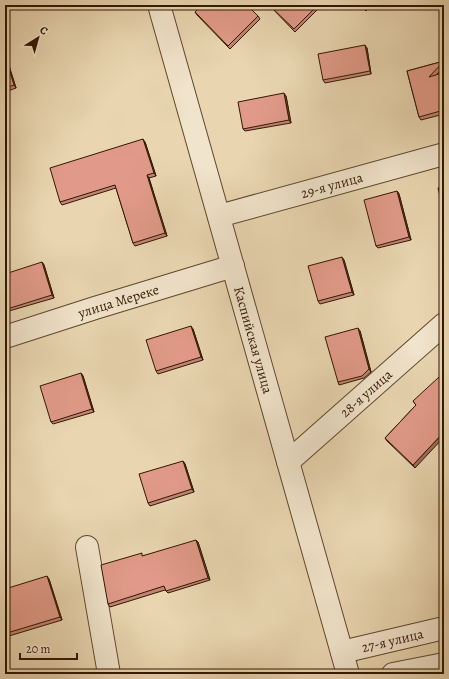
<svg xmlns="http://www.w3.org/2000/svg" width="449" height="679" font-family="Alegreya,serif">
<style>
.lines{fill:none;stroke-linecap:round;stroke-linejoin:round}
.minor-casing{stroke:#5f472c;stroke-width:24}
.minor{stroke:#f1e4cc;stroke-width:22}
.wall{fill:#c28476;stroke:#311700}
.shaded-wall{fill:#9e6c60;stroke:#311700}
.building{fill:#e19a89;stroke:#311700}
.labels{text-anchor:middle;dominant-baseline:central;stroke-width:4;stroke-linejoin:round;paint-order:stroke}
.street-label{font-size:14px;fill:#311700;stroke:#f1e4cc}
</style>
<rect width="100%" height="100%" fill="#e9d6b1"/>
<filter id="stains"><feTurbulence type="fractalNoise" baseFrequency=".005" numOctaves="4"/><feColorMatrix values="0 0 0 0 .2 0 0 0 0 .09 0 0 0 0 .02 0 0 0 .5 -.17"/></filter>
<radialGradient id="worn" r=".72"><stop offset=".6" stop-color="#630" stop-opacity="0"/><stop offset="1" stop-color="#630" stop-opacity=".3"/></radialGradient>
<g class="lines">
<g class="minor-casing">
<g id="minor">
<path id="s1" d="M 159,5 L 348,674"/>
<path id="s2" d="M 219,216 L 444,154"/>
<path id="s3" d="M 5,337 L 95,308 L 233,266"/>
<path id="s4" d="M 288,462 L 444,324"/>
<path d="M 87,547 L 109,674"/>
<path id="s5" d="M 342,652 L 444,628"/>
<path d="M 393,674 L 444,664"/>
</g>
</g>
<use href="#minor" class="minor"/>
</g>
<path class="wall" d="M 269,5 L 322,5 L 295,32 Z
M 360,5 L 372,5 L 366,11 Z
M 195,12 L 258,16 L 260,19 L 230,49 L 197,15 Z
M 367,48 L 371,74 L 325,83 L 323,80 Z
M 5,53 L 16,88 L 5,92 Z
M 444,61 L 444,67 L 436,75 L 442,73 L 444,76 L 444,114 L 421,120 L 419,117 L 407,71 Z
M 286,96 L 291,123 L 245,131 L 243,129 Z
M 145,142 L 156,176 L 149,178 L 167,236 L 135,246 L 133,243 L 116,188 L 62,205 L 60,202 Z
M 397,191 L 399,194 L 411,240 L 378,248 L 376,246 Z
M 344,260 L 354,295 L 320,304 L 318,301 Z
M 42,262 L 44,265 L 54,298 L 9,311 L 7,309 Z
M 193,329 L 203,360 L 158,374 L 156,371 Z
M 360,331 L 371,372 L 364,378 L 339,385 L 338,382 Z
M 81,373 L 83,376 L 94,412 L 53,424 L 51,422 Z
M 444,382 L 415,468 L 387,441 L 385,438 L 416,405 L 413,401 Z
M 183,461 L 185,464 L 194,492 L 150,506 L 148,503 Z
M 198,542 L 210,580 L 168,593 L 165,590 L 110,607 L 108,604 L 143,556 Z
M 49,579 L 62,620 L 9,636 L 10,639 L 5,640 L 5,589 Z"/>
<path class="shaded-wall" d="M 365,45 L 367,48 L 371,74 L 370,71 Z
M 5,53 L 16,88 L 14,85 L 5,56 Z
M 284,93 L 286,96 L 291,123 L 289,120 Z
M 143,139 L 145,142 L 156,176 L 154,173 Z
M 147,175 L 149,178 L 167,236 L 165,233 Z
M 397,191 L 399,194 L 411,240 L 409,237 Z
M 342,257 L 344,260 L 354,295 L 352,292 Z
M 42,262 L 44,265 L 54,298 L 52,295 Z
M 191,326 L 193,329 L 203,360 L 201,357 Z
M 358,328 L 360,331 L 371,372 L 369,369 Z
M 81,373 L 83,376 L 94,412 L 92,409 Z
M 443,433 L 444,434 L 444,437 L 415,468 L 413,465 Z
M 183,461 L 185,464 L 194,492 L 192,489 Z
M 196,540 L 198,542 L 210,580 L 208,578 Z
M 47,576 L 49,579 L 62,620 L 60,617 Z"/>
<path class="building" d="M 202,5 L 247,5 L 258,16 L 228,46 L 195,12 Z
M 269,5 L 318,5 L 294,29 Z
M 361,5 L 367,5 L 364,8 Z
M 434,5 L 444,5 L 444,15 Z
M 365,45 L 370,71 L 323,80 L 318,54 Z
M 5,56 L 14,85 L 5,88 Z
M 444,61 L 429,77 L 442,73 L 444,79 L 444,110 L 419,117 L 407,71 Z
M 284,93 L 289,120 L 243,129 L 238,102 Z
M 143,139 L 154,173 L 147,175 L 165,233 L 133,243 L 115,185 L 60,202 L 50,168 Z
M 444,186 L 444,212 L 438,188 Z
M 397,191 L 409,237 L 376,246 L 364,200 Z
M 342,257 L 352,292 L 318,301 L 308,266 Z
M 42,262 L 52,295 L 7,309 L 5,303 L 5,274 Z
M 191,326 L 201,357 L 156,371 L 146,340 Z
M 358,328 L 369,369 L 362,376 L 338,382 L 325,337 Z
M 81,373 L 92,409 L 51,422 L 40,386 Z
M 439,377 L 444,382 L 444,434 L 443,433 L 413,465 L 385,438 L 416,405 L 413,401 Z
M 183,461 L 192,489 L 148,503 L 139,474 Z
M 196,540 L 208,578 L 166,591 L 164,586 L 108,604 L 101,565 L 142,553 L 142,556 Z
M 47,576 L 60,617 L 7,633 L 8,636 L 5,637 L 5,589 Z"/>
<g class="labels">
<g class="street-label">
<text stroke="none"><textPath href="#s2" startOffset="117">29-я улица</textPath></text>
<text stroke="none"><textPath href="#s3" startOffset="119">улица Мереке</textPath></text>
<text stroke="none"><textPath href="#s1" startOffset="348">Каспийская улица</textPath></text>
<text stroke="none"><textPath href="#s4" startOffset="104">28-я улица</textPath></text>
<text stroke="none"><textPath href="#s5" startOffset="52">27-я улица</textPath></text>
</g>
</g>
<rect width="449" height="679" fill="none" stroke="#e9d6b1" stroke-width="20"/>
<rect x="6" y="6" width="437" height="667" fill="none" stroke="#311700" stroke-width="2"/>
<rect x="10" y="10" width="429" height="659" fill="none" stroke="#311700"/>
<g transform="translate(38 38) rotate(37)" stroke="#f1e4cc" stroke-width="3" paint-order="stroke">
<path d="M0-3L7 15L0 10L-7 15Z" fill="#311700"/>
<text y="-6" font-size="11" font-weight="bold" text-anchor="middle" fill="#311700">С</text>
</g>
<path d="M20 653v6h57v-6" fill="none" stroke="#311700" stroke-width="2"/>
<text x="26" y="653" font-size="12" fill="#311700" stroke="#f1e4cc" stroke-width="3" paint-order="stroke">20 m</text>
<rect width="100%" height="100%" filter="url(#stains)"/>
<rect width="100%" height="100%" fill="url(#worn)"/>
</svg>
